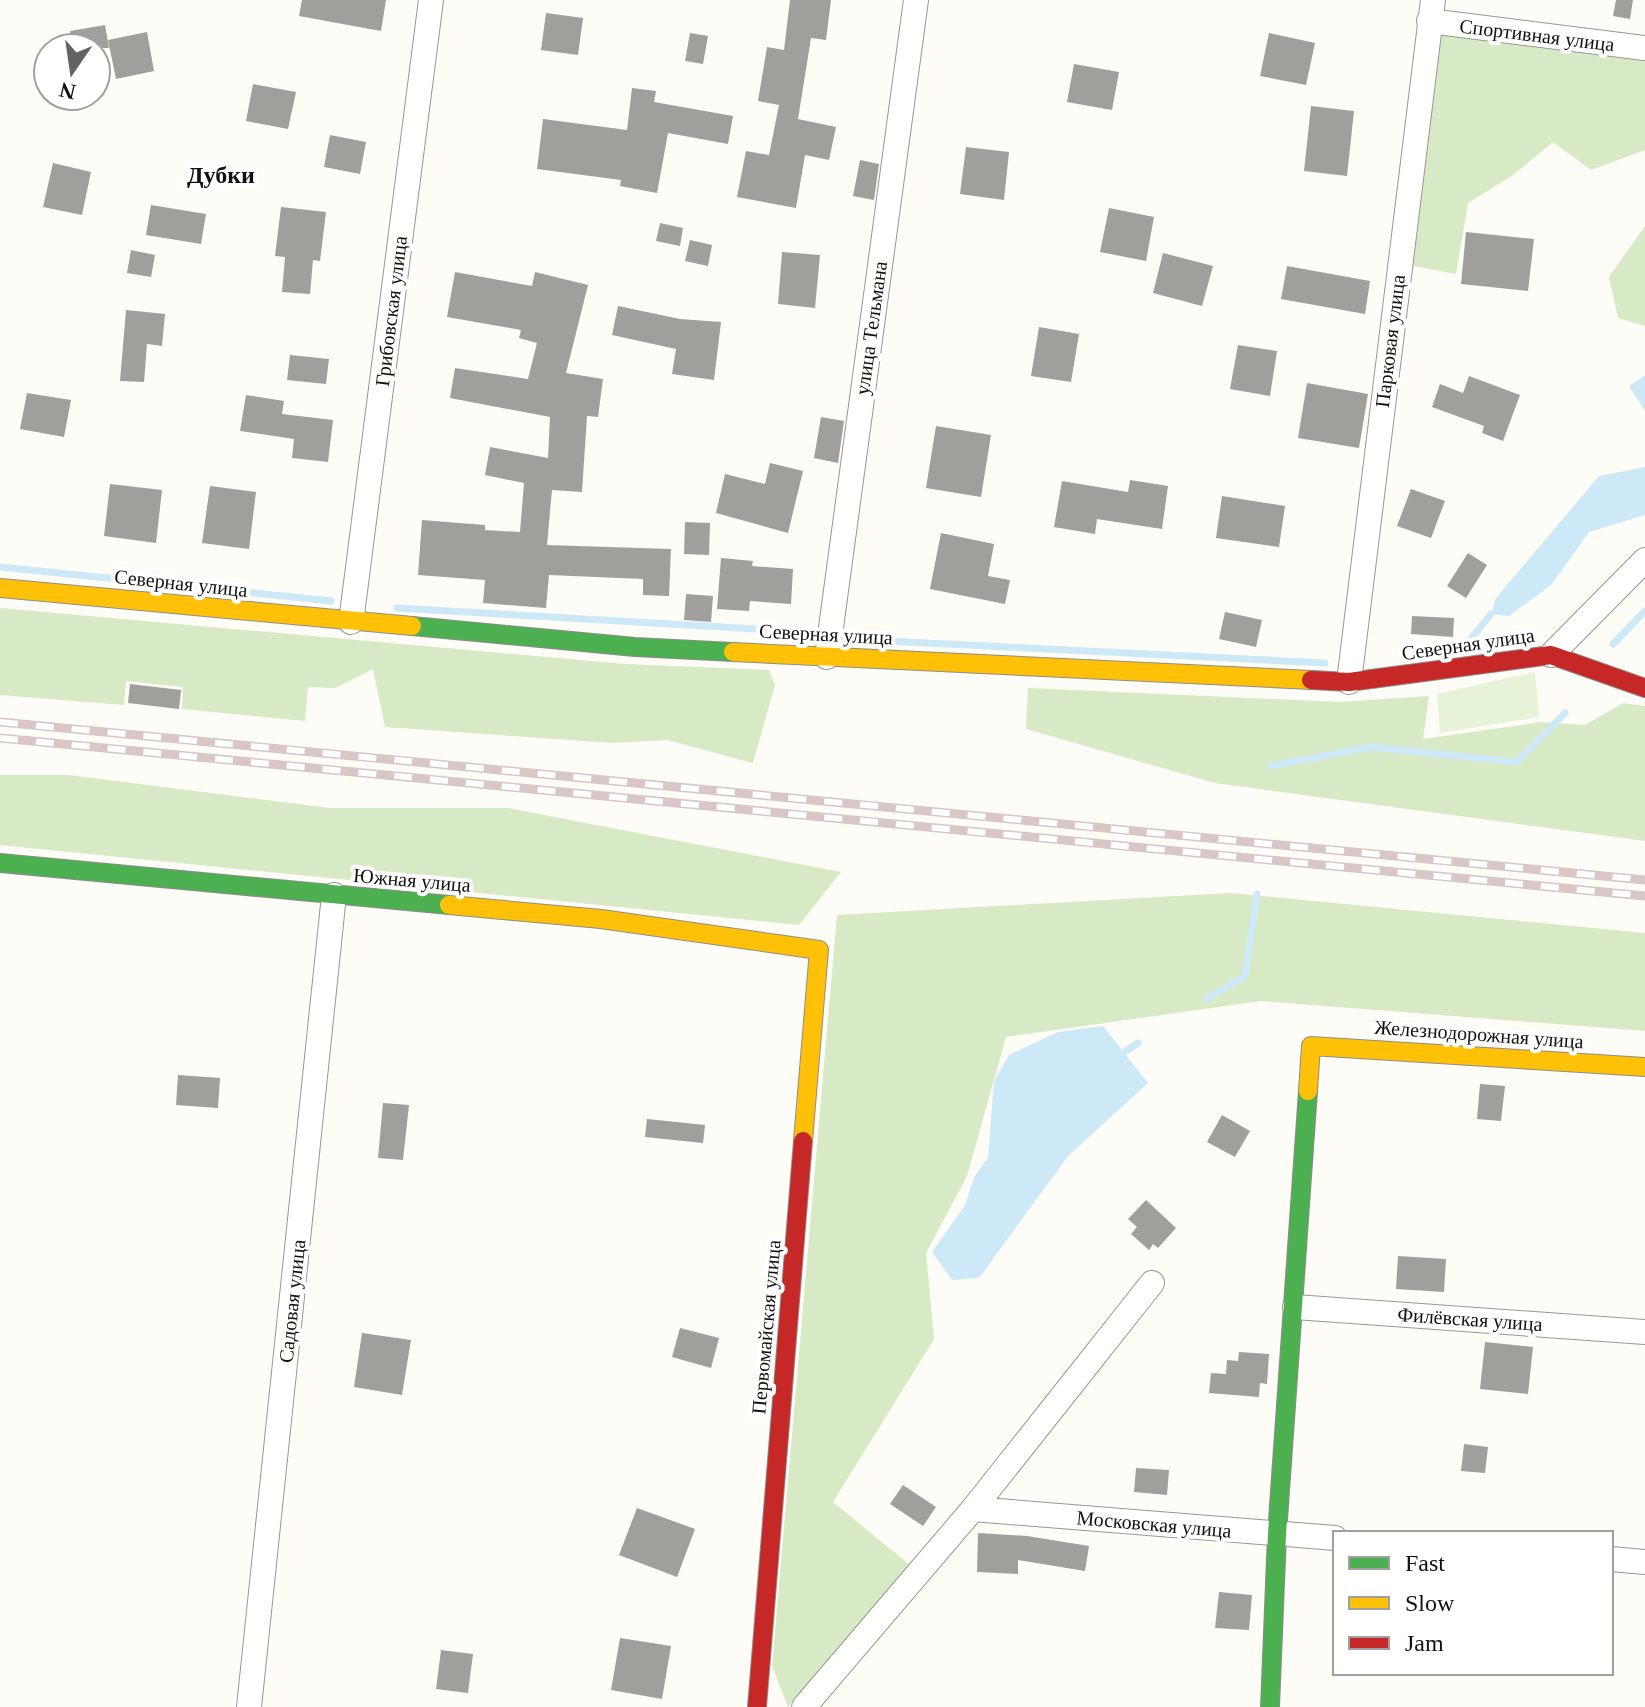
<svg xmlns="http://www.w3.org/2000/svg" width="1645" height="1707" font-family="Georgia,serif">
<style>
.green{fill:#e7f3d7}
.forest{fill:#d8eac5}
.water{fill:#cde8f7}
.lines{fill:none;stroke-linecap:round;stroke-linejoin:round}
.stream{stroke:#cde8f7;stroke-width:7}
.building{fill:#a19f9c}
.street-casing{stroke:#979795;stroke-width:26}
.fast-casing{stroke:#8e8d8b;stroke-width:20}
.slow-casing{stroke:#8e8d8b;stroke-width:20}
.jam-casing{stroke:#8e8d8b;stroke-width:20}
.street{stroke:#fffffe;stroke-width:24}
.fast{stroke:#4caf50;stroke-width:18}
.slow{stroke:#ffc107;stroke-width:18}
.jam{stroke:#c62828;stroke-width:18}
.rail-casing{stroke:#d9c6c7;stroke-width:9}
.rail{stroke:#fff;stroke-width:6;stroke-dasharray:18;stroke-linecap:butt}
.labels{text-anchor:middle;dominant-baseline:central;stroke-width:8;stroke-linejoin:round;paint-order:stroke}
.street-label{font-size:20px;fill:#111;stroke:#fff}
.quarter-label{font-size:24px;font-weight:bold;fill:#111;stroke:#fff}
</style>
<rect width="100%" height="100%" fill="#fdfcf7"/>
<path class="green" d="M 1535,672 L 1539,717 L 1440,733 L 1437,694 Z"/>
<path class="forest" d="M 1431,29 L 1645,58 L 1645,150 L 1591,170 L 1553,142 L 1513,175 L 1468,203 L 1456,274 L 1403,264 Z
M 1645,226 L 1645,326 L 1618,318 L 1609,277 Z
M 0,608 L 625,664 L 769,670 L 775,685 L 753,763 L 667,740 L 613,743 L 385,727 L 373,669 L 335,688 L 308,687 L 305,721 L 182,709 L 183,687 L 126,681 L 124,705 L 0,695 Z
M 1028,688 L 1341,702 L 1429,696 L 1423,739 L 1541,722 L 1585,725 L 1623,703 L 1645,706 L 1645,841 L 1215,783 L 1026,729 Z
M 0,775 L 69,775 L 330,808 L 508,808 L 841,872 L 799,925 L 0,845 Z
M 1230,893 L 1645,933 L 1645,1031 L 1261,1001 L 1006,1037 L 967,1176 L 926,1253 L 934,1339 L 833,1502 L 910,1565 L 788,1707 L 772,1666 L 837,915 Z"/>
<path class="water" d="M 1645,375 L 1645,411 L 1629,386 Z
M 1645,467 L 1645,515 L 1589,532 L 1551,585 L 1509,616 L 1491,614 L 1496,598 L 1599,476 Z
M 1103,1026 L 1148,1083 L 1068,1156 L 979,1278 L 952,1280 L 932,1252 L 965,1205 L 974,1177 L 988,1158 L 994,1081 L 1009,1055 L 1058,1032 Z"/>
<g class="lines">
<path class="stream" d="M 0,567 L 331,601
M 397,608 L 807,632
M 886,641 L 1325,663
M 1613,644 L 1645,611
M 1466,645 L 1491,614
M 1271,766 L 1370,747 L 1517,762 L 1565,713
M 1206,999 L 1245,976 L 1257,894
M 1126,1051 L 1138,1043"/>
</g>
<path class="building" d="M 302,0 L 386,0 L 381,31 L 299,16 Z
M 790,0 L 831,0 L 826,40 L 811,38 L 798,119 L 836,127 L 829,160 L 805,155 L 796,208 L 737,197 L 746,151 L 769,155 L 779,105 L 758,101 L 767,47 L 784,50 Z
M 1616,0 L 1633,0 L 1630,19 L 1613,16 Z
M 546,13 L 583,18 L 578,55 L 541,50 Z
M 105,25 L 109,48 L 73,48 L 70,31 Z
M 147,32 L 154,71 L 116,79 L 108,40 Z
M 690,33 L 708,36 L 703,64 L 685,61 Z
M 1269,33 L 1315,43 L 1306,85 L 1260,76 Z
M 1074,64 L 1119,72 L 1112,110 L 1067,102 Z
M 253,84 L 296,92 L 288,129 L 246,121 Z
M 632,88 L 656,91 L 654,102 L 733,116 L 728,144 L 668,133 L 657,193 L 620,186 L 621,180 L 537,169 L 543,119 L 627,130 Z
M 1311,106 L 1354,111 L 1347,176 L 1304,171 Z
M 330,135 L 366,142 L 360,174 L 324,167 Z
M 966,147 L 1009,152 L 1004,200 L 960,194 Z
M 860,160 L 879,164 L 874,200 L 853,196 Z
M 53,163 L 91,172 L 82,215 L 43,207 Z
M 151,205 L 206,214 L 201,244 L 146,235 Z
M 281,207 L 326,212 L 320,261 L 313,260 L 310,294 L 282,292 L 285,257 L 275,256 Z
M 1109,208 L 1154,217 L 1146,261 L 1100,252 Z
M 660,223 L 683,228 L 680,246 L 656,241 Z
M 1466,232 L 1534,239 L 1528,291 L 1461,284 Z
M 690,240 L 712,245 L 708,266 L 685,261 Z
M 131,250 L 155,255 L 151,277 L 127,273 Z
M 782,252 L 820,255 L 815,308 L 778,304 Z
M 1163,253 L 1213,266 L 1202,306 L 1153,293 Z
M 1287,266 L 1370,281 L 1365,314 L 1281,299 Z
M 455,272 L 532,286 L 535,272 L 588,285 L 566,373 L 603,379 L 598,417 L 587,416 L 582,492 L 552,490 L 547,545 L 671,549 L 669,596 L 643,595 L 643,579 L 549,575 L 546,608 L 483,603 L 485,580 L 418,575 L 422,520 L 485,525 L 485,530 L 520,532 L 524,483 L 485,475 L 490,447 L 548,458 L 550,417 L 450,398 L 455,368 L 528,379 L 537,343 L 519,338 L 521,330 L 447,317 Z
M 618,306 L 680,319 L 721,322 L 714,380 L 672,374 L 676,349 L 612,335 Z
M 126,310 L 165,314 L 162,346 L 147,344 L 144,382 L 120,381 Z
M 1039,327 L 1079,334 L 1071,382 L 1031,376 Z
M 1238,345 L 1277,351 L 1270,396 L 1230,389 Z
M 290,355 L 329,359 L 326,384 L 287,380 Z
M 1469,376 L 1520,395 L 1503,441 L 1482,433 L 1484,426 L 1432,407 L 1440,384 L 1463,393 Z
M 1307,383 L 1368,394 L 1359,448 L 1298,438 Z
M 27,393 L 71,400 L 64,437 L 20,429 Z
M 246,395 L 284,401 L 282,414 L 333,420 L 328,462 L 292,458 L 294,439 L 240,431 Z
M 821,417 L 844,421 L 838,463 L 814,458 Z
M 936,426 L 991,435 L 981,497 L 926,488 Z
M 770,463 L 803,471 L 788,533 L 716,513 L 725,474 L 765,484 Z
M 1130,480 L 1168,486 L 1162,529 L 1097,519 L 1095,534 L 1054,527 L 1062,481 L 1128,492 Z
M 110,484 L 162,490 L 156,543 L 104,536 Z
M 210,486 L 256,492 L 249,549 L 202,543 Z
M 1411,489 L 1445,501 L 1431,538 L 1397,526 Z
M 1222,496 L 1285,506 L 1279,547 L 1216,538 Z
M 685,522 L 710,523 L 709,555 L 684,554 Z
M 941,533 L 994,544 L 988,576 L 1010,580 L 1005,604 L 930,589 Z
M 1468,553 L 1487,565 L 1466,598 L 1447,586 Z
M 721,558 L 753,561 L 752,566 L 793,569 L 791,604 L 750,601 L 749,611 L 717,609 Z
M 686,594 L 713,596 L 711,622 L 684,620 Z
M 1225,612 L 1262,620 L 1256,647 L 1219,639 Z
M 1412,616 L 1454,618 L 1453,637 L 1411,634 Z
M 130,684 L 181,690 L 179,709 L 128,703 Z
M 178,1075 L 220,1078 L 218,1108 L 176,1105 Z
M 1480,1084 L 1505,1086 L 1501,1121 L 1477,1119 Z
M 383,1103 L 409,1105 L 403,1160 L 378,1158 Z
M 1222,1115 L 1250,1131 L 1235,1157 L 1207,1142 Z
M 647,1119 L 705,1125 L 703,1143 L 645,1137 Z
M 1146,1200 L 1176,1228 L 1158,1248 L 1153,1244 L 1149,1250 L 1131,1234 L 1137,1227 L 1128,1219 Z
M 1398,1256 L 1446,1259 L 1444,1292 L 1396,1289 Z
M 680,1328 L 719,1338 L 711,1368 L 672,1357 Z
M 362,1333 L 411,1340 L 402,1395 L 354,1387 Z
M 1485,1342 L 1533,1347 L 1528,1394 L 1480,1389 Z
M 1239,1352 L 1269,1354 L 1267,1384 L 1260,1383 L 1259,1397 L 1209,1393 L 1211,1373 L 1226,1374 L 1227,1360 L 1238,1361 Z
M 1464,1444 L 1488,1447 L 1485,1473 L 1461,1471 Z
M 1136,1468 L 1169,1470 L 1167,1495 L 1134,1492 Z
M 903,1485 L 936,1507 L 923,1526 L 890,1504 Z
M 637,1508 L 695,1529 L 677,1577 L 619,1555 Z
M 978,1533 L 1027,1536 L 1089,1546 L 1085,1571 L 1018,1560 L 1018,1574 L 977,1572 Z
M 1219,1592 L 1252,1595 L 1249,1630 L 1215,1628 Z
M 620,1638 L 671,1646 L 662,1699 L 611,1690 Z
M 441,1650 L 473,1654 L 468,1693 L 436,1689 Z"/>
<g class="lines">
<g class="street-casing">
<path id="street" d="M 1429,21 L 1645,48
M 351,622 L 431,0
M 1551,655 L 1645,560
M 827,657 L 916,0
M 1349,682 L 1433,0
M 1295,1307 L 1645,1332
M 973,1509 L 1335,1538
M 1611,1559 L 1645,1562
M 249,1707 L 334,895
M 804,1707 L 973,1509 L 1152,1283"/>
</g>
<g class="fast-casing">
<path id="fast" d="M 412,626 L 635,647 L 733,652
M 0,863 L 449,905
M 1270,1707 L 1277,1534 L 1308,1091"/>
</g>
<g class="slow-casing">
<path id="slow" d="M 0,588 L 412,626
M 733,652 L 1311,680
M 449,905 L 601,919 L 819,950 L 803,1141
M 1308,1091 L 1311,1046 L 1645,1067"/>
</g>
<g class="jam-casing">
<path id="jam" d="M 1311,680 L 1349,682 L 1551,655 L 1645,688
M 757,1707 L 803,1141"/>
</g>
<use href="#street" class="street"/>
<use href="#fast" class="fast"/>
<use href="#slow" class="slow"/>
<use href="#jam" class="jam"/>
<g class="rail-casing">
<path id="rail" d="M 0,722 L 1645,880
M 0,738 L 1645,896"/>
</g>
<use href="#rail" class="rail"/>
</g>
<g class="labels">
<g class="street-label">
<text transform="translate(1537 35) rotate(7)">Спортивная улица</text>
<text transform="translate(391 311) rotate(-83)">Грибовская улица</text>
<text transform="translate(871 328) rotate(-82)">улица Тельмана</text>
<text transform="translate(1390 341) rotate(-83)">Парковая улица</text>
<text transform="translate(181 583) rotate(6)">Северная улица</text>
<text transform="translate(826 634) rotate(3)">Северная улица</text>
<text transform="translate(1468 644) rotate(-8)">Северная улица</text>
<text transform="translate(412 880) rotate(5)">Южная улица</text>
<text transform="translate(1479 1034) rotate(4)">Железнодорожная улица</text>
<text transform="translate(292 1301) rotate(-84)">Садовая улица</text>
<text transform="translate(1470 1319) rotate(4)">Филёвская улица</text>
<text transform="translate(766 1327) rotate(-85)">Первомайская улица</text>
<text transform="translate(1154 1524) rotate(5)">Московская улица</text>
</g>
<g class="quarter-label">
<text x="221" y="175">Дубки</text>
</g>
</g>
<rect x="1333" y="1531" width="280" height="144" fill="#ffffff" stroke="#a0a0a0" stroke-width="2"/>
<rect x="1349" y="1557" width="40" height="12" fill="#4caf50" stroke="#a0a0a0" stroke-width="2"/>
<text x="1405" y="1571" font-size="24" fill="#111111">Fast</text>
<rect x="1349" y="1597" width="40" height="12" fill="#ffc107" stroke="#a0a0a0" stroke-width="2"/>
<text x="1405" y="1611" font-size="24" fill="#111111">Slow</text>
<rect x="1349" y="1637" width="40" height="12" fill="#c62828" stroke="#a0a0a0" stroke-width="2"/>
<text x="1405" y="1651" font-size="24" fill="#111111">Jam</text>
<g transform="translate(72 72) rotate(193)"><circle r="38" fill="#ffffff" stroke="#a0a0a0" stroke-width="2"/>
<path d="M0-6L14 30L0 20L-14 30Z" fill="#646362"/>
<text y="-12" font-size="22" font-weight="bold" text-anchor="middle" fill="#111111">N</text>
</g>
</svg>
